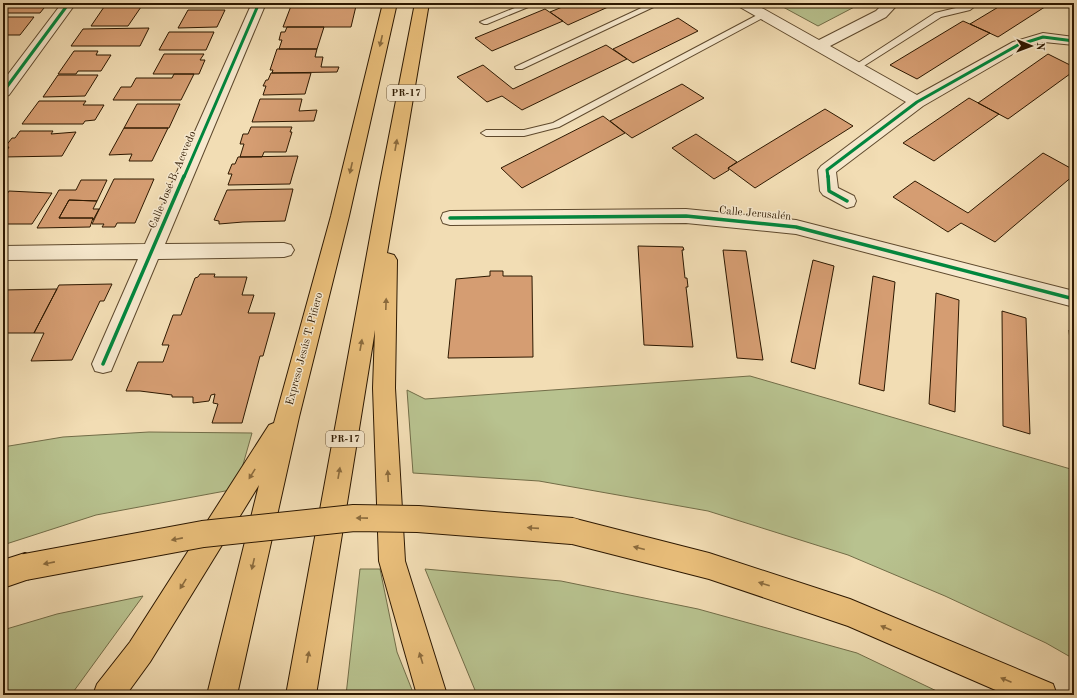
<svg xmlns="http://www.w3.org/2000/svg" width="1077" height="698" font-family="'Old Standard TT',serif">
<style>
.green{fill:#b8c28f;stroke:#726d48}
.building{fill:#d59d72;stroke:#2d1800}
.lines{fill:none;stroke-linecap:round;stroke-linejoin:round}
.service-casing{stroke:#5e492d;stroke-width:2}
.minor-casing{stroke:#5e492d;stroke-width:2}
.trunk-casing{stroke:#2d1800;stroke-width:2}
.motorway-casing{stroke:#2d1800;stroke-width:2}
.service{fill:#f7e9ce;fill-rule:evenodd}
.minor{fill:#f7e9ce;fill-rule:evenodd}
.trunk{fill:#e9be7a;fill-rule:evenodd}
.motorway{fill:#e9be7a;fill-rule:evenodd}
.trunk-bridge-casing{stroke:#2d1800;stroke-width:28;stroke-linecap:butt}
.trunk-bridge{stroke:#e9be7a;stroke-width:26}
.cycleway-far1-casing{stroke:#f7e9ce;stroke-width:5}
.cycleway-casing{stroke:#f7e9ce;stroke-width:6}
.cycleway-far1{stroke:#00873e;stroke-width:3}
.cycleway{stroke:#00873e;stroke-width:3.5}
.oneway{fill:#8b6b3d}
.labels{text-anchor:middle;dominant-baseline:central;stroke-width:3;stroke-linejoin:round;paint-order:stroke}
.shield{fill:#f7e9ce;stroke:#6a573e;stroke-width:1}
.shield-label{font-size:10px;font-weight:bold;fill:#2d1800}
.street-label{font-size:11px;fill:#2d1800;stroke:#f7e9ce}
</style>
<rect width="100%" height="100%" fill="#f2ddb4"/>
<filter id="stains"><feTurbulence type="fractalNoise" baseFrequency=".005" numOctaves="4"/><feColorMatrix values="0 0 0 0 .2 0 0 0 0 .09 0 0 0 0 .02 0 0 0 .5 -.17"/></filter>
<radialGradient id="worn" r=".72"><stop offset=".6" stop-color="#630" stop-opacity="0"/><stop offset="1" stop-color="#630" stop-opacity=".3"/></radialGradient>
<path class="green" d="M 792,3 L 862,3 L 818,26 L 783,7 Z
M 750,376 L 1074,470 L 1074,659 L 1046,643 L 945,596 L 848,555 L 708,511 L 539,481 L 413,473 L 407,390 L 425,399 Z
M 149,432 L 252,433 L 236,489 L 96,515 L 3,545 L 3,447 L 63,437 Z
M 360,569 L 380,569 L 397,652 L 414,695 L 346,695 Z
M 425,569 L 561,581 L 698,609 L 857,653 L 945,695 L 477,695 Z
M 143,596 L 71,695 L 3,695 L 3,630 L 57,614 Z"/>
<path class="building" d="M 8,3 L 48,3 L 40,13 L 3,13 L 3,8 Z
M 117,3 L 153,3 L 151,7 L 114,7 Z
M 192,3 L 228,3 L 226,7 L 190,7 Z
M 572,3 L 617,3 L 568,25 L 550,12 Z
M 1005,3 L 1051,3 L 998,37 L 970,24 Z
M 347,5 L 356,6 L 351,27 L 283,27 L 291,6 Z
M 104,7 L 141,7 L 128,26 L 91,26 Z
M 545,9 L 563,21 L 492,51 L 475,38 Z
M 188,10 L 225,10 L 217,27 L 178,28 Z
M 3,17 L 34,17 L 20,35 L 3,35 Z
M 678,18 L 698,31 L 633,63 L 613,49 Z
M 963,21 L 990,33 L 917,79 L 890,65 Z
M 287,27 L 324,27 L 317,49 L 279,49 L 282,40 L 279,40 L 281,32 L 285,32 Z
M 149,28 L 140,46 L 71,46 L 83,29 Z
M 169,32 L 214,32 L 206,50 L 159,50 Z
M 606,45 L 627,59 L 522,110 L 502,96 L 487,102 L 457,77 L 483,65 L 513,89 Z
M 277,49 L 317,49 L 315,57 L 323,57 L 321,67 L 339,67 L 337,72 L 272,73 L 273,70 L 270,70 Z
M 74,51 L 98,51 L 96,55 L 111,55 L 101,71 L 78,71 L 76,74 L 58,74 Z
M 164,54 L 204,54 L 200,60 L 205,60 L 199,74 L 153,74 Z
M 1048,54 L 1074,67 L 1074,71 L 1008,119 L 978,103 Z
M 271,73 L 311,73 L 305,94 L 263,95 L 266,86 L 263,86 L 266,80 L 268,80 Z
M 174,74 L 194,74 L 181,100 L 113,100 L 121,87 L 131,87 L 136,78 L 172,78 Z
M 58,75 L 98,75 L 85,96 L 43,97 Z
M 682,84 L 704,98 L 632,138 L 610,121 Z
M 969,98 L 999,114 L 934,161 L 903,143 Z
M 260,99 L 302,99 L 299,111 L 317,110 L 314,121 L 252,122 Z
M 39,101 L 86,101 L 83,105 L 104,105 L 95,120 L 85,121 L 83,124 L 22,124 Z
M 137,104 L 180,104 L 169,128 L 124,128 Z
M 825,109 L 853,126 L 755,188 L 728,168 Z
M 603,116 L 625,133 L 522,188 L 501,168 Z
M 251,127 L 292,127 L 290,132 L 292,132 L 286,152 L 264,152 L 262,157 L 240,157 L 244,144 L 240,144 L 243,134 L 248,134 Z
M 124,128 L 168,128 L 152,161 L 129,161 L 132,154 L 109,155 Z
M 20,131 L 53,131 L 51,134 L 76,132 L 62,156 L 3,157 L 9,147 L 5,147 L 12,138 L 15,138 Z
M 696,134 L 737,162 L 728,168 L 729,170 L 714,179 L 672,148 Z
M 1043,153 L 1074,170 L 1074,175 L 995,242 L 961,223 L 948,232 L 893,197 L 915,181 L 968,213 Z
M 298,156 L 290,184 L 228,185 L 232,174 L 228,174 L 232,164 L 235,164 L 238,157 Z
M 114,179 L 154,179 L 135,223 L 117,223 L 115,227 L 102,227 L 104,224 L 92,224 Z
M 81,180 L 107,180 L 97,201 L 69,200 L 59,218 L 93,218 L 90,227 L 37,228 L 59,190 L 76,190 Z
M 293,189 L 285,221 L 243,222 L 219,224 L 219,221 L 214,220 L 227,190 Z
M 9,191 L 50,193 L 52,193 L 32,224 L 3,224 L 3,200 Z
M 69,200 L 97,201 L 93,209 L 99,209 L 93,220 L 93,218 L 59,218 Z
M 638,246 L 683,247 L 684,250 L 682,250 L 685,278 L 687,278 L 688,287 L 686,287 L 693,347 L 644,345 Z
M 723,250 L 746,251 L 763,360 L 737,358 Z
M 813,260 L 834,266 L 815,369 L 791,362 Z
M 490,271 L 503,271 L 503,276 L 532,276 L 533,357 L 448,358 L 456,279 L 490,276 Z
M 200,274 L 215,274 L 214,277 L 247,277 L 242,295 L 254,295 L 248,313 L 275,313 L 263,356 L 260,356 L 242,423 L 212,423 L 218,404 L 213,403 L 215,394 L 211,395 L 209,401 L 193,403 L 193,397 L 172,397 L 172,395 L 140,391 L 126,391 L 138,362 L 163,362 L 169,345 L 162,345 L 173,315 L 181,315 L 195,278 L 198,277 Z
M 873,276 L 895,282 L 884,391 L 859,384 Z
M 112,284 L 104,301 L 100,301 L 72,360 L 31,361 L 44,333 L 34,333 L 59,285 Z
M 57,289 L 34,333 L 3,333 L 3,290 Z
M 936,293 L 959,300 L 955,412 L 929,404 Z
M 1002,311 L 1026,318 L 1030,434 L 1003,426 Z
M 1069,330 L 1074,331 L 1074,386 Z"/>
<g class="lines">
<g class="service-casing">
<path id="service" d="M 527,3 L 538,3 L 487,24 L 484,24 L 480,22 Z
M 652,3 L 662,3 L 522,69 L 516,69 L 515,67 Z
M 970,3 L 979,3 L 970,10 L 941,17 L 859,69 L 853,69 L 852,67 L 935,13 L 964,6 Z
M 761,13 L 764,13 L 768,15 L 559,127 L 524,136 L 486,136 L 481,133 L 486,130 L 524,130 L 553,123 Z"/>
</g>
<g class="minor-casing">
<path id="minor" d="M 62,3 L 76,3 L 9,95 L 3,97 L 3,81 Z
M 252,3 L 266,3 L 165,244 L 284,243 L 291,245 L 294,250 L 291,255 L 284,257 L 158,259 L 111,371 L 103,373 L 95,371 L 92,364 L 138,259 L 3,260 L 3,246 L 145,244 Z
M 736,3 L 753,3 L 819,40 L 876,11 L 884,3 L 899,3 L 886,17 L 830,46 L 917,95 L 1013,42 L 1043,33 L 1074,37 L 1074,45 L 1044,42 L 1023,48 L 923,106 L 836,172 L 838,188 L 854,196 L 856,201 L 854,206 L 847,208 L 823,195 L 820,191 L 818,170 L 821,166 L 906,102 L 738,6 Z
M 686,209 L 796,220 L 1074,291 L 1074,307 L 796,234 L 686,223 L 450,225 L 443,223 L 441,218 L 443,213 L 450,211 Z"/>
</g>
<g class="trunk-casing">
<path id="trunk" d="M 572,518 L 709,553 L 850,599 L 1053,684 L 1057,695 L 1007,695 L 848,626 L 709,579 L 572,544 L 563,540 L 559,531 L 563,522 Z
M 25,553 L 35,557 L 39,567 L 35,577 L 3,588 L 3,560 Z"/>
</g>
<g class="motorway-casing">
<path id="motorway" d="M 383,3 L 397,3 L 349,216 L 299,417 L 237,695 L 207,695 L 259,485 L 150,662 L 126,695 L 93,695 L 97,684 L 130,642 L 269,425 L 274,423 L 331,216 Z
M 415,3 L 429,3 L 387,253 L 394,255 L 397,260 L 395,388 L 405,561 L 447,695 L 417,695 L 379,561 L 373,388 L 375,330 L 316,695 L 286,695 L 380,183 Z"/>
</g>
<use href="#service" class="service"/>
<use href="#minor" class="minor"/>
<use href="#trunk" class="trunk"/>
<use href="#motorway" class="motorway"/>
<g class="trunk-bridge-casing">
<path id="trunk-bridge" d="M 25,567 L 203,534 L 354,518 L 418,519 L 572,531"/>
</g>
<use href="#trunk-bridge" class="trunk-bridge"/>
<g class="cycleway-far1-casing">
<path id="cycleway-far1" d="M 3,92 L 69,3
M 184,177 L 259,3
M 828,177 L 827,170 L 917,102 L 1018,45 L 1043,37 L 1074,41"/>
</g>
<g class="cycleway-casing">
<path id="cycleway" d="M 828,176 L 829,191 L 847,201
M 450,218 L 686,216 L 796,227 L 1074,299
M 103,364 L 184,176"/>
</g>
<use href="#cycleway-far1" class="cycleway-far1"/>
<use href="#cycleway" class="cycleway"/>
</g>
<defs><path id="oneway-solid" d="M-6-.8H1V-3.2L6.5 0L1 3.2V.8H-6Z"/></defs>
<g class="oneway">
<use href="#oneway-solid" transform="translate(381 41) rotate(103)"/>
<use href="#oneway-solid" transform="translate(396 145) rotate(-80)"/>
<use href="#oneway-solid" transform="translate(351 168) rotate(103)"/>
<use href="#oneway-solid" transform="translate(386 304) rotate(-88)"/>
<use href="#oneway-solid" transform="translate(361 345) rotate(-80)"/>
<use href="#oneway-solid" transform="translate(339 473) rotate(-80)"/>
<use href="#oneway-solid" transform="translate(252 474) rotate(122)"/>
<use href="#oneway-solid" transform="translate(388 476) rotate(-93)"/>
<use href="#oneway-solid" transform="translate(362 518) rotate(-179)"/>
<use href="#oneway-solid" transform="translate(533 528) rotate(-176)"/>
<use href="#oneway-solid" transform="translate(177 539) rotate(169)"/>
<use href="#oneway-solid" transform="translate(639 548) rotate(-166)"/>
<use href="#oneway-solid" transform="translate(49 563) rotate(169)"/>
<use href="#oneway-solid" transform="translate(253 564) rotate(103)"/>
<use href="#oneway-solid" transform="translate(183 584) rotate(122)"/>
<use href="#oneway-solid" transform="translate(764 584) rotate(-162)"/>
<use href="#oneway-solid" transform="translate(886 628) rotate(-157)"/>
<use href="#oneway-solid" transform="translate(308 657) rotate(-80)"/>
<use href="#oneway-solid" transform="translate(421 658) rotate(-107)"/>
<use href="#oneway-solid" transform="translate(1006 680) rotate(-157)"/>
</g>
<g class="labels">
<g class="shield">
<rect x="387" y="85" width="38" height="16" rx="3"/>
<rect x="326" y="431" width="38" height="16" rx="3"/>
</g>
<g class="shield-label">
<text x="406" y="93">PR-17</text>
<text x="345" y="439">PR-17</text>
</g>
<g class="street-label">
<text transform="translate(173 180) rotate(-67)">Calle José B. Acevedo</text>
<text transform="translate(755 214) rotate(5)">Calle Jerusalén</text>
<text transform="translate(305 349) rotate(-75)">Expreso Jesús T. Piñero</text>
</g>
</g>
<rect width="1077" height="698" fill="none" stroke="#f2ddb4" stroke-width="16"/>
<rect x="4" y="4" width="1069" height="690" fill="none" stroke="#2d1800" stroke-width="2"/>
<rect x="8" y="8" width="1061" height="682" fill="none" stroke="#2d1800"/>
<g transform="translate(1031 46) rotate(91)" stroke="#f7e9ce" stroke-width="3" paint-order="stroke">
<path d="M0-3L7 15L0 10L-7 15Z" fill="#2d1800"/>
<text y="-6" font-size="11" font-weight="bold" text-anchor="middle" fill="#2d1800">N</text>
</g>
<rect width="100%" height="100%" filter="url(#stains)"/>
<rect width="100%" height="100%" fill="url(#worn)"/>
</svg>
